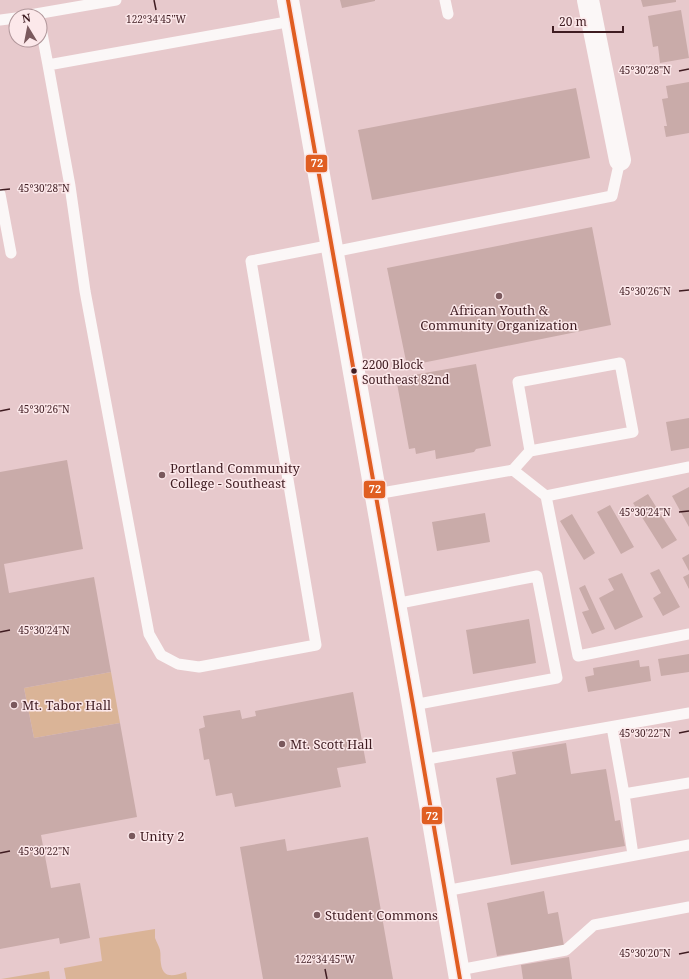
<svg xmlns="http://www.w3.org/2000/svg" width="689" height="979" font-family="'Noto Serif',serif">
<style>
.green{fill:#dab497}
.building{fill:#c9aba9}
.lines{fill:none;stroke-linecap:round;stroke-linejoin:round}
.service{stroke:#fbf7f7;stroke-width:11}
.minor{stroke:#fbf7f7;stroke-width:22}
.primary{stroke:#fbf7f7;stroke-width:22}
.bus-1-casing{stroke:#fce8ea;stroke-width:7}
.bus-1{stroke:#e05e22;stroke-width:4}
.ticks{fill:none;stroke:#3f1c21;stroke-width:1.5}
.poi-dot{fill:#7a595d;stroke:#fce8ea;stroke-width:1.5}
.bus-dot{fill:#3f1c21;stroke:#fce8ea;stroke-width:1.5}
.labels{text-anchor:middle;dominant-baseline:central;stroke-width:3;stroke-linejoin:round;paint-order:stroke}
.bus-label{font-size:12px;fill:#3f1c21;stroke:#fce8ea;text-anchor:start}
.poi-label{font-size:13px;fill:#3f1c21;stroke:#fce8ea;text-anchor:start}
.ticks-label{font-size:10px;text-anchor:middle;fill:#3f1c21;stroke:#fce8ea;stroke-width:3;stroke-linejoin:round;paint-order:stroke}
.line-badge{stroke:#fce8ea;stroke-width:1.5}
.badge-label{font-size:11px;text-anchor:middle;font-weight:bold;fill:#fff}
</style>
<rect width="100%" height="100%" fill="#e7c9cc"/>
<path class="green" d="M 111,672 L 120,723 L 34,738 L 24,688 Z
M 155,929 C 155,932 155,935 155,938 C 157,943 159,946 160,950 C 161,955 160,959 161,964 C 163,979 174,976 186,972 L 187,979 L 66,979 L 64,968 L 102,961 L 99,938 Z
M 49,971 L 50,979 L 1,979 Z"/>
<path class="building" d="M 340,0 L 375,0 L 375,1 L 342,8 Z
M 641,0 L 676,0 L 676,2 L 643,7 Z
M 681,10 L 689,58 L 660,63 L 658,46 L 653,47 L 648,16 Z
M 689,82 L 689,133 L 666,137 L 664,126 L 667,126 L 662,99 L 668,98 L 666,86 Z
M 576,88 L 590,158 L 372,200 L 358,130 Z
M 592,227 L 611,325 L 407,366 L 387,268 Z
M 476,364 L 491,446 L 476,449 L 474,452 L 436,459 L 435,450 L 416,454 L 415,448 L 409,449 L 396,378 Z
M 689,418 L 689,448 L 671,451 L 666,422 Z
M 67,460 L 83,549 L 4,564 L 9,593 L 94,577 L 111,672 L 24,688 L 34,738 L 120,723 L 137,817 L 41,835 L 51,888 L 80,883 L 90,938 L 60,944 L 59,938 L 0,949 L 0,472 Z
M 689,487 L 689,527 L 672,496 Z
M 648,494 L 677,540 L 662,549 L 633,503 Z
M 610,505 L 634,547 L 621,554 L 597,512 Z
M 485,513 L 490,542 L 437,551 L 432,522 Z
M 572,514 L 595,553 L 584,560 L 560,521 Z
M 689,554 L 689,571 L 682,558 Z
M 659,569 L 680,607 L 663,616 L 653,598 L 661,593 L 650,573 Z
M 622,573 L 643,617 L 615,630 L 599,598 L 614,590 L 608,579 Z
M 689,574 L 689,589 L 683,577 Z
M 585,585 L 605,629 L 592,634 L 582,612 L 589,610 L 579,588 Z
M 529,619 L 536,663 L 473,674 L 466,630 Z
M 689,654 L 689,672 L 661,676 L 658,659 Z
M 639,660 L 640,667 L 649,666 L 651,681 L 588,692 L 585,677 L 594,675 L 593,668 Z
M 353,692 L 366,763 L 337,768 L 341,787 L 235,807 L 232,793 L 216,796 L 209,759 L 204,760 L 199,729 L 205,727 L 203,716 L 240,710 L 242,719 L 256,716 L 255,711 Z
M 566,743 L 571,774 L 606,769 L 615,821 L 620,820 L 625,846 L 511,865 L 496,778 L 516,774 L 512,752 Z
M 368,837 L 393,979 L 263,979 L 240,847 L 285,839 L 287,851 Z
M 544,891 L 548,914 L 558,912 L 564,946 L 497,956 L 487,903 Z
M 569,957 L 572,979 L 523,979 L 521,965 Z"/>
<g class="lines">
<path class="service" d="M 445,0 L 448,14
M 24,16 L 116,0
M 0,20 L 16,18
M 292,21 L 48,65 L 70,186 L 85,291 L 149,634 L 161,655 L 178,664 L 199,667 L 316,645 L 251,261 L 332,245
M 40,23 L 48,65
M 0,194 L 11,253
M 333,252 L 612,196 L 620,160
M 620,363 L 633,432 L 530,451 L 518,382 Z
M 513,470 L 546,496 L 578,656 L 689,634
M 376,494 L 513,470 L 530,451
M 546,496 L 689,467
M 395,604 L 537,576 L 557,678 L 413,705
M 612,727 L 624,794 L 633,855
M 422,760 L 689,713
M 624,794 L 689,783
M 445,891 L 689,845
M 459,970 L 566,950 L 594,925 L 689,907"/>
<path class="minor" d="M 588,0 L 620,160"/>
<path class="primary" d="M 288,0 L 413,705 L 460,979"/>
<g class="bus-1-casing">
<path id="bus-1" d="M 288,0 L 413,705 L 460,979"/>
</g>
<use href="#bus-1" class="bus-1"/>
</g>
<path class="ticks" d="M 154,0 L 156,10M 679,71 L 689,69M 0,190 L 10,189M 679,291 L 689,290M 0,411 L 10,409M 679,512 L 689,511M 0,632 L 10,630M 679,733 L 689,731M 0,853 L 10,851M 679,954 L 689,952M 325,969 L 327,979"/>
<g class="poi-dot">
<circle cx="499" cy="296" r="4"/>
<circle cx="162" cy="475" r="4"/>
<circle cx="14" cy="705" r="4"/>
<circle cx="282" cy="744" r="4"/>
<circle cx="132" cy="836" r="4"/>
<circle cx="317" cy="915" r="4"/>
</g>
<circle class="bus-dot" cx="354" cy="371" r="3.5"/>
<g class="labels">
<g class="bus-label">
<text x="362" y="364">2200 Block<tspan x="362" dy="15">Southeast 82nd</tspan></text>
</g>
<g class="poi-label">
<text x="499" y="310" text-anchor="middle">African Youth &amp;<tspan x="499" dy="15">Community Organization</tspan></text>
<text x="170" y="468">Portland Community<tspan x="170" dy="15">College - Southeast</tspan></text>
<text x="22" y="705">Mt. Tabor Hall</text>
<text x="290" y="744">Mt. Scott Hall</text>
<text x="140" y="836">Unity 2</text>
<text x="325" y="915">Student Commons</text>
</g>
</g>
<g class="ticks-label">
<text x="156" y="23">122°34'45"W</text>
<text x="645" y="74">45°30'28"N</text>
<text x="44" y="192">45°30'28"N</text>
<text x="645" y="295">45°30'26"N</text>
<text x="44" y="413">45°30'26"N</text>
<text x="645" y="516">45°30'24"N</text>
<text x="44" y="634">45°30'24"N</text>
<text x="645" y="737">45°30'22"N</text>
<text x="44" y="855">45°30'22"N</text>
<text x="645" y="957">45°30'20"N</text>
<text x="325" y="963">122°34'45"W</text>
</g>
<g class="line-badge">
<rect x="305" y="154" width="23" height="19" rx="4" fill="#e05e22"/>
<rect x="363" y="480" width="23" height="19" rx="4" fill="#e05e22"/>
<rect x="421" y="806" width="22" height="19" rx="4" fill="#e05e22"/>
</g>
<g class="badge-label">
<text x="317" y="167">72</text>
<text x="375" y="493">72</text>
<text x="432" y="820">72</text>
</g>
<g transform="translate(28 28) rotate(350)"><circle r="19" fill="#fce8ea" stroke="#b0969a"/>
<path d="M0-3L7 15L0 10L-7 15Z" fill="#7a595d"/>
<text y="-6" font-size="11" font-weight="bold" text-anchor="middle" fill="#3f1c21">N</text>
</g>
<path d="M553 26v6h70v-6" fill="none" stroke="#3f1c21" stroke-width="2"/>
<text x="559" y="26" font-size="12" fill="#3f1c21" stroke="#fce8ea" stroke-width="3" paint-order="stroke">20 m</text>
</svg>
